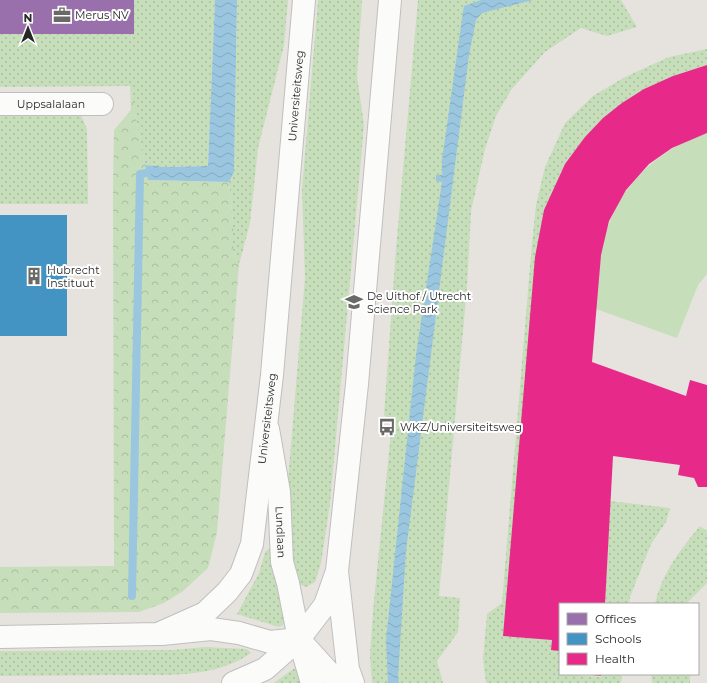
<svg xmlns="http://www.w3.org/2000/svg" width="707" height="683" font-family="Montserrat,sans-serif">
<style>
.grass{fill:url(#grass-dots)}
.forest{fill:url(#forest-crowns)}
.garden{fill:#c6deba}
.water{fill:url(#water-waves)}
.offices{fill:#9970ab}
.schools{fill:#4393c3}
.health{fill:#e7298a}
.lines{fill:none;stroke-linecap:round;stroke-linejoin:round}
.stream{stroke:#9ac6df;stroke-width:8}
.minor-casing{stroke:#c0bfbf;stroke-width:24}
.secondary-casing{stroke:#c0bfbf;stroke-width:24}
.minor{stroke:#fbfbfa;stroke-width:22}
.secondary{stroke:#fbfbfa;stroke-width:22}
.labels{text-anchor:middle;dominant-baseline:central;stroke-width:4;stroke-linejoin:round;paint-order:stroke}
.poi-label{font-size:11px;fill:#282828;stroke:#fff;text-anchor:start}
.street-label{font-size:11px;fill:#282828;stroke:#fff}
</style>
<defs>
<pattern id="grass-dots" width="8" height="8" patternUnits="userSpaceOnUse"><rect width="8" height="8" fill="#c6deba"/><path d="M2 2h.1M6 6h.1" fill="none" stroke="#aabea0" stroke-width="1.8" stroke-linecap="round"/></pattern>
<pattern id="forest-crowns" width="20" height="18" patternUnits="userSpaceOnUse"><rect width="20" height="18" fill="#c6deba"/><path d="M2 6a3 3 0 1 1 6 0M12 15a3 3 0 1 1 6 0" fill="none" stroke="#aabea0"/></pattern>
<pattern id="water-waves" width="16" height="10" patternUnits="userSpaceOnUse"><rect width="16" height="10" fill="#9ac6df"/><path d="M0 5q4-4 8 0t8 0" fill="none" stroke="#85aabf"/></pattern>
</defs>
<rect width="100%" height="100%" fill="#e6e3de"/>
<path class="grass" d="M 0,0 L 215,0 L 208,166 L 166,167 L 145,165 L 130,86 L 0,87 Z
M 237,0 L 288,0 L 284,45 L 258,148 L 250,223 L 239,265 L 233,251 L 233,222 L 229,182 L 234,172 Z
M 318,0 L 362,0 L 357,76 L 364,125 L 330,504 L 321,563 L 315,582 L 306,587 L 295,582 L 284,528 L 305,278 L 302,190 Z
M 418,0 L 621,0 L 637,27 L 607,36 L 581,28 L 545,52 L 511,90 L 496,116 L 485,149 L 471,211 L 467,287 L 439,596 L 460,598 L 458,632 L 437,661 L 443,683 L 372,683 L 370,655 L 373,611 L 392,422 L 384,415 L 396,249 Z
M 707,49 L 707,65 L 681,73 L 644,89 L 597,124 L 561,171 L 534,285 L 504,636 L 552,640 L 560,650 L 560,674 L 601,677 L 601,674 L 622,674 L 621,683 L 486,683 L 483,659 L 487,614 L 502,603 L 532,243 L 536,205 L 545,167 L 565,123 L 593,96 L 625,77 L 669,57 Z
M 0,114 L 81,115 L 87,129 L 88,204 L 0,204 Z
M 610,501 L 670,508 L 666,522 L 651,544 L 630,597 L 629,604 L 605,604 Z
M 700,526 L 707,531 L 707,583 L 686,604 L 655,604 C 662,573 680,550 700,526 Z
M 271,547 L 289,621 L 279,627 L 237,614 L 259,573 L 265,552 Z
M 205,647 L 247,649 L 251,653 C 211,681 156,674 109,675 C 73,675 36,676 0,676 L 0,651 L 172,650 Z
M 298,668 L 305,683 L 274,683 L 293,669 Z
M 651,674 L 690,674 L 690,683 L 652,683 Z"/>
<path class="forest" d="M 130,86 L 148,180 L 229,182 L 233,222 L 233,251 L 239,265 L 217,532 L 208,568 L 183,591 L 164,603 L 139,612 L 0,613 L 0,567 L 114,566 L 113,187 L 114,130 L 131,110 Z"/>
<path class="garden" d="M 707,133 L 707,274 L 698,285 L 677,338 L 596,309 C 598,288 598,267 602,247 C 614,191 653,151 707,133 Z"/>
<path class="water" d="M 215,0 L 237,0 L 234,172 L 229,182 L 148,180 L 145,165 L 166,167 L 208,166 Z
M 481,0 L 533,0 L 482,13 L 476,20 L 469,55 L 406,551 L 398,677 L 399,683 L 388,683 L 386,640 L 416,355 L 442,182 L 436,181 L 436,175 L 442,175 L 442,160 L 463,12 L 464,6 Z"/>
<path class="offices" d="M 0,0 L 134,0 L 134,34 L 0,34 Z"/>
<path class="schools" d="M 0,215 L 67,215 L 67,336 L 0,336 Z"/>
<path class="health" d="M 707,65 L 707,133 L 672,148 L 649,164 L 626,190 L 609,221 L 601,255 L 592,362 L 686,396 L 690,380 L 707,385 L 707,487 L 698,487 L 694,478 L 678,475 L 680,465 L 613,456 L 605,604 L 560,604 L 560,651 L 551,650 L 552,640 L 503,636 L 535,257 L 544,210 L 565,164 L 585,137 L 603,118 L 622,103 L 644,89 L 673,76 Z
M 582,674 L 601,674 L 601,676 Z"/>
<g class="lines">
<path class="stream" d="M 132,596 L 140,174 L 147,173"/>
<g class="minor-casing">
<g id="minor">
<path id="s1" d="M 0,104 L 102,104"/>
<path id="s2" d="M 268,429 L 279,492 L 282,562 L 288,583 L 299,639 L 312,683"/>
<path d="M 337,571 L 348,669 L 353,683"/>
<path d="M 162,634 L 211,629 L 239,633 L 270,642 L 299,639"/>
<path d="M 304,645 L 334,678 L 336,683"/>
</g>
</g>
<g class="secondary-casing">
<g id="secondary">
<path id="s3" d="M 0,637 L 158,634 L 205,613 L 227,592 L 241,574 L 252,544 L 272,375 L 304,0"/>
<path d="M 233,683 L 265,669 L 299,639 L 325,605 L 337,571 L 357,384 L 390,0"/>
</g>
</g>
<use href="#minor" class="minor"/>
<use href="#secondary" class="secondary"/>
</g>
<defs>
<g id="office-bare" transform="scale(1.38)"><path d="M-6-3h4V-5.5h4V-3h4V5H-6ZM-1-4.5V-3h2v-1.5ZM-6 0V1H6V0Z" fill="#6a6968" stroke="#fff" stroke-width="2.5" paint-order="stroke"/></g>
<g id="building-bare" transform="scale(1.38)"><path d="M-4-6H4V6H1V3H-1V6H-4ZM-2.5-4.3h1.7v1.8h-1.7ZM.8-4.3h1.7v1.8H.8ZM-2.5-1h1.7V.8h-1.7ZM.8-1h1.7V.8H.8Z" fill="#6a6968" stroke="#fff" stroke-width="2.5" paint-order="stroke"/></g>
<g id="university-bare" transform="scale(1.38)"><path d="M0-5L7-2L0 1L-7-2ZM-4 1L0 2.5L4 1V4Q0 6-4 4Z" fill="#6a6968" stroke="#fff" stroke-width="2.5" paint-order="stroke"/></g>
<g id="bus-bare" transform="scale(1.38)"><path d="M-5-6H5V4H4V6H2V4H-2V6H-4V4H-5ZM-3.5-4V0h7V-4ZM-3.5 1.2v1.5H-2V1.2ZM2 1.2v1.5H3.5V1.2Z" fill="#6a6968" stroke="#fff" stroke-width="2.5" paint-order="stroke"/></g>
</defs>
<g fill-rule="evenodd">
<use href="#office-bare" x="62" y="15"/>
<use href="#building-bare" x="34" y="276"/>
<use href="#university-bare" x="354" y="302"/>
<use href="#bus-bare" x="387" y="427"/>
</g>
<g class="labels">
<g class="poi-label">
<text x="75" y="15">Merus NV</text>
<text x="47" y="270">Hubrecht<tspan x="47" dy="13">Instituut</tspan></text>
<text x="367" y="296">De Uithof / Utrecht<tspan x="367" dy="13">Science Park</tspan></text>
<text x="400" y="427">WKZ/Universiteitsweg</text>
</g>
<g class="street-label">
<text stroke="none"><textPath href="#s3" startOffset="745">Universiteitsweg</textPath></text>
<text stroke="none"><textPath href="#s1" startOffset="51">Uppsalalaan</textPath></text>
<text stroke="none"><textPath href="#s3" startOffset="421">Universiteitsweg</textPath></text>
<text stroke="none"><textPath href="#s2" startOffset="104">Lundlaan</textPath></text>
</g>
</g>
<rect x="559" y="603" width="140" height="72" fill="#ffffff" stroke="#a9a9a9"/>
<rect x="567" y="613" width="20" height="12" fill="#9970ab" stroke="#a9a9a9"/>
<text x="595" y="623" font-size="12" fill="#282828">Offices</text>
<rect x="567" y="633" width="20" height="12" fill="#4393c3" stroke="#a9a9a9"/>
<text x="595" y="643" font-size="12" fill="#282828">Schools</text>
<rect x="567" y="653" width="20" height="12" fill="#e7298a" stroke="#a9a9a9"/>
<text x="595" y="663" font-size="12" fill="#282828">Health</text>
<g transform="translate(28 28)" stroke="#ffffff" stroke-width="3" paint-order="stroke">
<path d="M0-3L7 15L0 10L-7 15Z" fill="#282828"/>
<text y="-6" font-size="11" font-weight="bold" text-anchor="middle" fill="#282828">N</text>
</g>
</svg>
